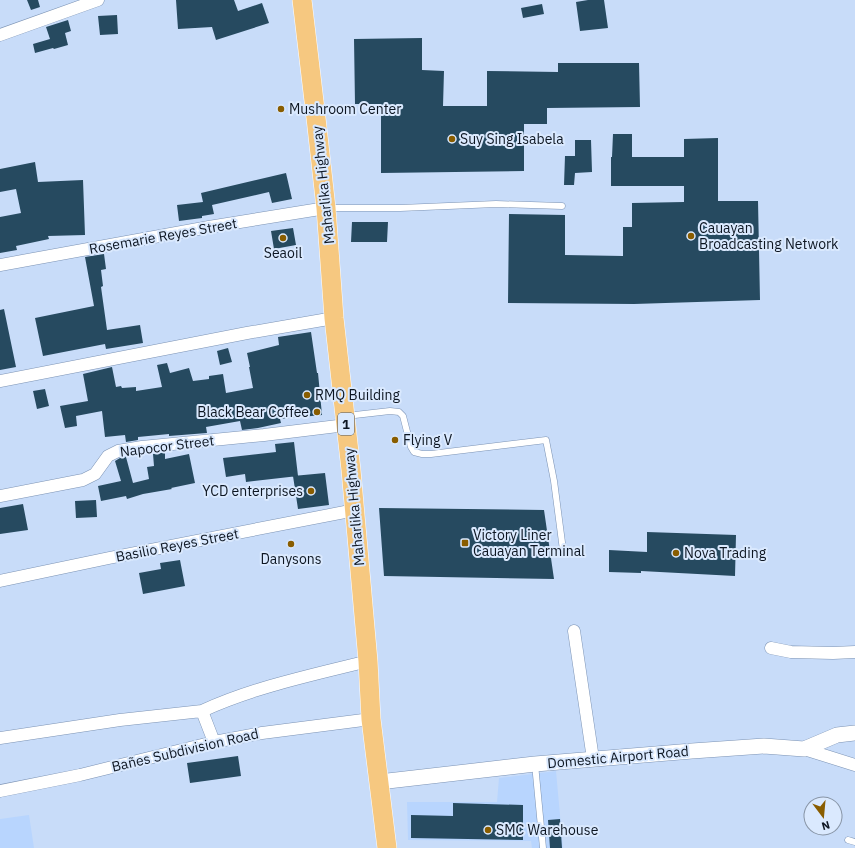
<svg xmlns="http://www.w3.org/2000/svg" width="855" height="848" font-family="'IBM Plex Sans',sans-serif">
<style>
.built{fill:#b8d5fe}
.building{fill:#264a60}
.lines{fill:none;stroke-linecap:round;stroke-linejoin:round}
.service-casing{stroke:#7c93b4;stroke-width:7}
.minor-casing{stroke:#7c93b4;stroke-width:13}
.tertiary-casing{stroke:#7c93b4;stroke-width:16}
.trunk-casing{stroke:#fff;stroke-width:20}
.service{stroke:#fff;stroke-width:6}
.minor{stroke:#fff;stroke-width:12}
.tertiary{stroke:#fff;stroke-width:15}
.trunk{stroke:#f6c880;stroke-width:19}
.poi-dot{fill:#895d00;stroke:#dae9fe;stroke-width:1.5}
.labels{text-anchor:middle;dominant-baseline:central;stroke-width:4;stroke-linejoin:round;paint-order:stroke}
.shield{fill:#dae9fe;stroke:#4a5564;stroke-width:1}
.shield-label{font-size:13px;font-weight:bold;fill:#0d1622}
.poi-label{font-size:14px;fill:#0d1622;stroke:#dae9fe;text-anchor:start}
.street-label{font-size:14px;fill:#0d1622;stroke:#dae9fe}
</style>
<rect width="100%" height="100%" fill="#c8dcf9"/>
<path class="built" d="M 556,771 L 563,848 L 532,848 L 531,841 L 408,840 L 407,802 L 497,802 L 499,778 Z
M 29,815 L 34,848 L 0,848 L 0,819 Z"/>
<path class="building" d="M 27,0 L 38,0 L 40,7 L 31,10 Z
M 176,0 L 234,0 L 238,11 L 262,3 L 269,23 L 216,40 L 212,27 L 178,29 Z
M 588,0 L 604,0 L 608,28 L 580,31 L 576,2 Z
M 542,4 L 544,14 L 523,18 L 521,8 Z
M 117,15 L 118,34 L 100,35 L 98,16 Z
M 68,20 L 71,31 L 65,33 L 68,45 L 54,49 L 53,48 L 35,53 L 33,44 L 50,39 L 46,27 Z
M 422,38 L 422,70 L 444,71 L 443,106 L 487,106 L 487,71 L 558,72 L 558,63 L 639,63 L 640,107 L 547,108 L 547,124 L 524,124 L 524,171 L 381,173 L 381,104 L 355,104 L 354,39 Z
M 613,134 L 632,134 L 632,157 L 684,157 L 684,139 L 718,138 L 718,201 L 758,201 L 760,300 L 634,304 L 508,303 L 509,214 L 565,215 L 565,255 L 623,256 L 623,227 L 632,227 L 632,203 L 684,202 L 684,186 L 611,186 L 611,157 L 612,157 Z
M 575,140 L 591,140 L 592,172 L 575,173 L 574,185 L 564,185 L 565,156 L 575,156 Z
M 35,162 L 38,182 L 83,180 L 85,235 L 48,236 L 49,239 L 16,246 L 17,250 L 0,253 L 0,217 L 21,213 L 16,189 L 0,192 L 0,169 Z
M 286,173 L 292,199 L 272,203 L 269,192 L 212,205 L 214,214 L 202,216 L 202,218 L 179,221 L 177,205 L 203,202 L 201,193 Z
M 352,222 L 388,222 L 387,242 L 351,242 Z
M 293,228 L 296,245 L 274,249 L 271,231 Z
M 104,254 L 106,269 L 101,270 L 103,286 L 101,287 L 107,330 L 140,325 L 143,343 L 106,349 L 105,344 L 43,356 L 35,318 L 94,306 L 85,257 Z
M 4,309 L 16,367 L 0,370 L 0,310 Z
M 311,332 L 317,373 L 318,373 L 322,415 L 280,419 L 281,423 L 258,428 L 242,430 L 240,421 L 206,427 L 207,433 L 169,436 L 169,434 L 138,437 L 138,440 L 126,442 L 125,435 L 105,437 L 102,411 L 76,416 L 77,426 L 65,428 L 60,406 L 88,401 L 83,374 L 112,367 L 116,387 L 121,386 L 122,388 L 136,387 L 136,391 L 162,387 L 157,365 L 167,363 L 170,373 L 189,368 L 193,381 L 209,379 L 209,376 L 223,374 L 226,393 L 253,388 L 249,367 L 250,367 L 247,353 L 279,345 L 278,337 Z
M 228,348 L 232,362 L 220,365 L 217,351 Z
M 45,389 L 49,406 L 37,409 L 33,391 Z
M 294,442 L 298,476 L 246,482 L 245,474 L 226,477 L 223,458 L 276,452 L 275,444 Z
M 165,452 L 165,459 L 189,454 L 195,483 L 171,488 L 172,489 L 143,494 L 127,499 L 126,496 L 101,501 L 98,486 L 121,481 L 115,461 L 120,458 L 126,457 L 133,483 L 149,479 L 147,467 L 154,466 L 153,454 Z
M 325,473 L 329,505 L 298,509 L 293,476 Z
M 96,500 L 97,517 L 76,518 L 75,501 Z
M 23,504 L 28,530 L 0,534 L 0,508 Z
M 379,508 L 544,510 L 554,579 L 384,576 Z
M 647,532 L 736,535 L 735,576 L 641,571 L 641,573 L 609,572 L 609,550 L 647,552 Z
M 180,560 L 185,586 L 143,594 L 139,573 L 161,569 L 160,563 Z
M 238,756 L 241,776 L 190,783 L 187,763 Z
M 453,803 L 523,805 L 523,840 L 411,838 L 411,815 L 453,816 Z
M 560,819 L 562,848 L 550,848 L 548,820 Z"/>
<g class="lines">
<g class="service-casing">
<path id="service" d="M 327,208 L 400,208 L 496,204 L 562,206
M 346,416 L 390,411 L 399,412 L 403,416 L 411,447 L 414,452 L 422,454 L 431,454 L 546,440 L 554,481 L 563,550
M 535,764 L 543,848
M 848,840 L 855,842"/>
</g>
<g class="minor-casing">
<path id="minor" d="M 0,35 L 98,0
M 0,265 L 209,227 L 326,208
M 0,381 L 247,333 L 334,318
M 0,496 L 83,480 L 95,474 L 108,456 L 118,451 L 142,447 L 264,435 L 346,425
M 0,581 L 109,558 L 355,510
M 574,631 L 593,759
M 771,648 L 791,652 L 833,653 L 855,652
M 202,711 C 254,687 312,675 368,661
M 0,738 L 120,720 L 202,711 L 214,742
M 804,749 L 855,765
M 0,791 L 80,775 L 214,742 L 262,733 L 371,719"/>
</g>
<g class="tertiary-casing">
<path id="tertiary" d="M 379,782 L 535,764 L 692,751 L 764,746 L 804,749 L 837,735 L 855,733"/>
</g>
<g class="trunk-casing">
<path id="trunk" d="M 302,0 L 316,118 L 326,208 L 334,318 L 351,470 L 368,661 L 371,719 L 387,848"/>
</g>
<use href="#service" class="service"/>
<use href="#minor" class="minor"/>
<use href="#tertiary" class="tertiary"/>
<use href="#trunk" class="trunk"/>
</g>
<g class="poi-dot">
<circle cx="281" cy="109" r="4"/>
<circle cx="452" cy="139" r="4"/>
<circle cx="691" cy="236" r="4"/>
<circle cx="283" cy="238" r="4"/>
<circle cx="307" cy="395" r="4"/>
<circle cx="317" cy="412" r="4"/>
<circle cx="395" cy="440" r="4"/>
<circle cx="311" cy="491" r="4"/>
<rect x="461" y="539" width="8" height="8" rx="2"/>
<circle cx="291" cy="544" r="4"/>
<circle cx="676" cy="553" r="4"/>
<circle cx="488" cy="830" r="4"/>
</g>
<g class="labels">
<rect class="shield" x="338" y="413" width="16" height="22" rx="3"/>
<g class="shield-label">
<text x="346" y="424">1</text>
</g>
<g class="poi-label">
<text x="289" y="109">Mushroom Center</text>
<text x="460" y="139">Suy Sing Isabela</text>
<text x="699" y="228">Cauayan<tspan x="699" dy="16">Broadcasting Network</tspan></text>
<text x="283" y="253" text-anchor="middle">Seaoil</text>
<text x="315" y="395">RMQ Building</text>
<text x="309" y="412" text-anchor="end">Black Bear Coffee</text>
<text x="403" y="440">Flying V</text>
<text x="303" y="491" text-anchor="end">YCD enterprises</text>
<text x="473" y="535">Victory Liner<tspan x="473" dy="16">Cauayan Terminal</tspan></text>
<text x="684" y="553">Nova Trading</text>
<text x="291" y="559" text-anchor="middle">Danysons</text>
<text x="496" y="830">SMC Warehouse</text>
</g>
<g class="street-label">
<text transform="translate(323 185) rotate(-96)">Maharlika Highway</text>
<text transform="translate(163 236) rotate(-10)">Rosemarie Reyes Street</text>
<text transform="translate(167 446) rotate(-7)">Napocor Street</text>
<text transform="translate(354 507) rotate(-95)">Maharlika Highway</text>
<text transform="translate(177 545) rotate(-11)">Basilio Reyes Street</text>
<text transform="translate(185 750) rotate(-13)">Bañes Subdivision Road</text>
<text transform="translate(618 757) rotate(-5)">Domestic Airport Road</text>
</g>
</g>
<g transform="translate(823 816) rotate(164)"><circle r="19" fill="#dae9fe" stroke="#8895a6"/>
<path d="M0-3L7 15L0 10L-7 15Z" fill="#895d00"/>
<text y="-6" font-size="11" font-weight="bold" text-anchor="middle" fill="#0d1622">N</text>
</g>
</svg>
